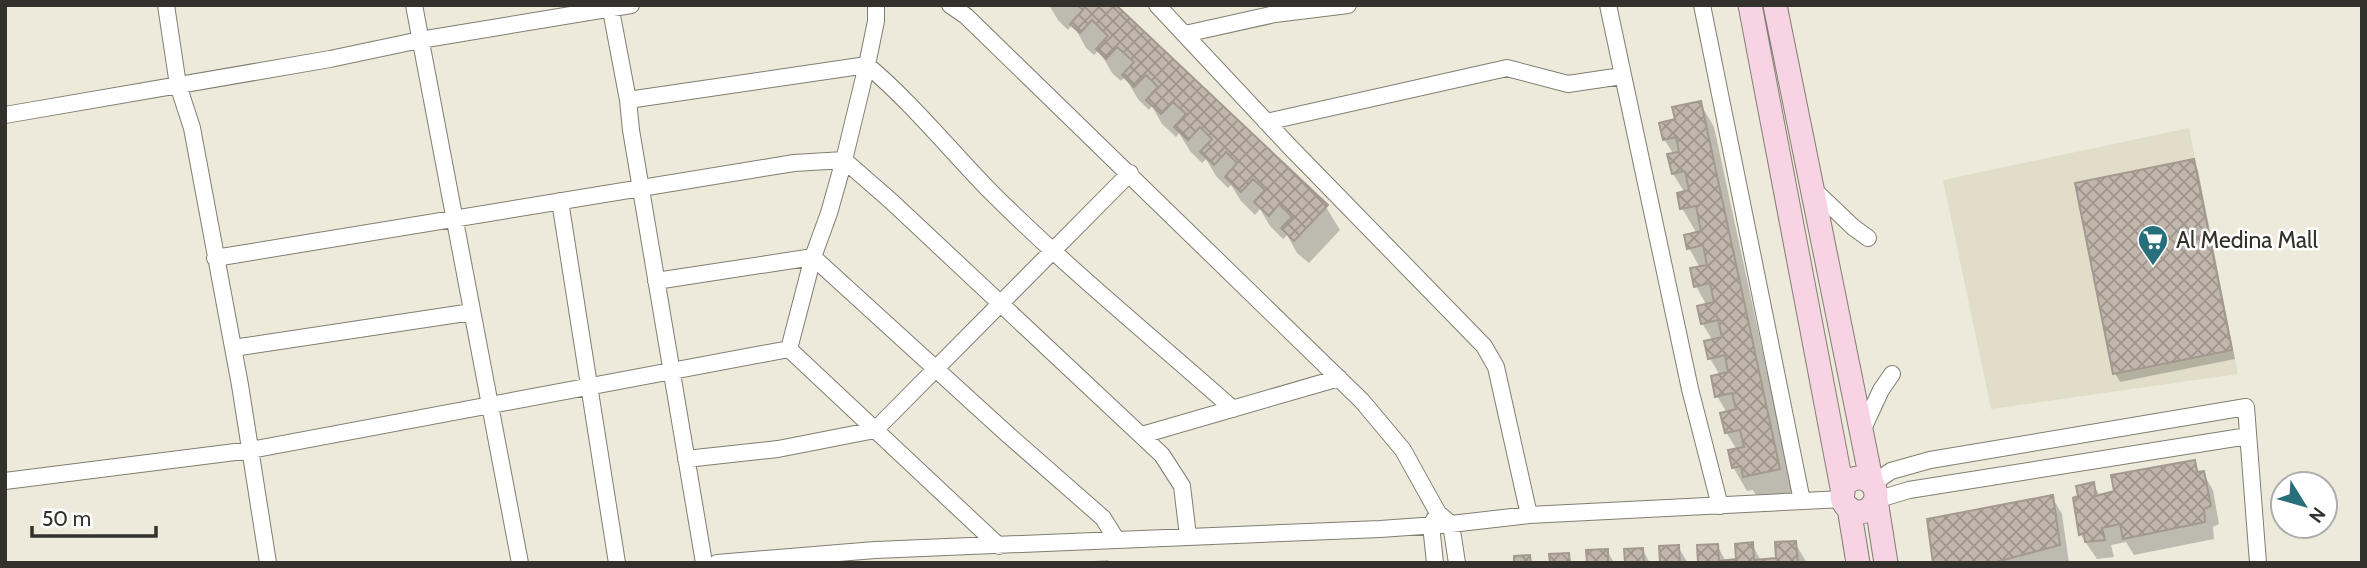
<svg xmlns="http://www.w3.org/2000/svg" width="2367" height="568" font-family="Cabin,sans-serif">
<style>
.built{fill:#e2ddc9}
.shadow{fill:#0003}
.building{fill:url(#building-cross-hatch);stroke:#a3998f;stroke-width:2}
.lines{fill:none;stroke-linecap:round;stroke-linejoin:round}
.minor-casing{stroke:#807e71;stroke-width:18}
.secondary-casing{stroke:#807e71;stroke-width:25}
.minor{stroke:#fff;stroke-width:16}
.secondary{stroke:#f8d3e3;stroke-width:23}
.labels{text-anchor:middle;dominant-baseline:central;stroke-width:5;stroke-linejoin:round;paint-order:stroke}
.poi-label{font-size:23px;fill:#32312c;stroke:#fff;text-anchor:start}
</style>
<defs>
<pattern id="building-cross-hatch" width="8" height="8" patternUnits="userSpaceOnUse" patternTransform="scale(1.75)"><rect width="8" height="8" fill="#c0b6ab"/><path d="M0 0l8 8M0 8l8-8" fill="none" stroke="#9d958b"/></pattern>
</defs>
<rect width="100%" height="100%" fill="#edeadc"/>
<path class="built" d="M 2189,128 L 2238,374 L 1991,409 L 1943,180 Z"/>
<path class="shadow" d="M 1049,5 L 1114,5 L 1326,207 L 1340,230 L 1309,263 L 1297,253 L 1287,235 L 1283,239 L 1270,226 L 1260,209 L 1255,215 L 1241,201 L 1231,185 L 1228,188 L 1216,176 L 1206,159 L 1202,163 L 1190,151 L 1179,133 L 1176,137 L 1162,124 L 1152,106 L 1149,110 L 1138,99 L 1125,77 L 1121,81 L 1112,73 L 1099,50 L 1094,55 L 1086,48 L 1073,24 L 1068,30 L 1058,20 Z
M 1700,103 L 1714,127 L 1793,492 L 1759,500 L 1753,490 L 1747,491 L 1733,467 L 1737,450 L 1726,432 L 1727,413 L 1717,396 L 1720,376 L 1710,358 L 1713,341 L 1702,323 L 1707,306 L 1696,286 L 1700,268 L 1689,248 L 1697,234 L 1682,208 L 1685,193 L 1673,174 L 1674,155 L 1664,139 L 1677,120 Z
M 2193,161 L 2198,170 L 2235,359 L 2120,382 L 2115,373 Z
M 2194,462 L 2200,473 L 2203,473 L 2213,490 L 2219,524 L 2213,527 L 2214,539 L 2134,555 L 2126,542 L 2111,545 L 2114,557 L 2097,559 L 2080,534 L 2093,484 L 2100,496 Z
M 2052,497 L 2062,514 L 2069,563 L 1935,563 Z
M 1795,543 L 1807,563 L 1700,563 L 1717,545 L 1726,562 L 1738,561 L 1752,544 L 1761,561 L 1778,560 Z
M 1678,547 L 1688,563 L 1662,563 Z
M 1642,549 L 1650,563 L 1627,563 Z
M 1607,550 L 1614,563 L 1588,563 Z
M 1108,560 L 1109,563 L 1093,563 L 1093,561 Z"/>
<path class="building" d="M 1077,5 L 1116,5 L 1328,205 L 1294,241 L 1281,228 L 1292,217 L 1279,204 L 1269,216 L 1254,202 L 1265,190 L 1253,179 L 1241,192 L 1225,177 L 1237,163 L 1226,152 L 1214,165 L 1200,152 L 1212,139 L 1200,127 L 1188,140 L 1174,127 L 1186,114 L 1173,102 L 1161,114 L 1146,100 L 1158,87 L 1146,75 L 1134,87 L 1122,75 L 1134,62 L 1117,47 L 1106,59 L 1096,49 L 1108,36 L 1092,20 L 1080,33 L 1070,24 L 1083,10 Z
M 1701,101 L 1780,469 L 1743,477 L 1741,466 L 1732,468 L 1728,450 L 1744,447 L 1740,430 L 1725,433 L 1720,413 L 1736,409 L 1732,393 L 1715,397 L 1711,376 L 1728,372 L 1725,355 L 1708,359 L 1704,341 L 1722,337 L 1718,320 L 1701,324 L 1697,306 L 1714,302 L 1710,283 L 1694,287 L 1690,268 L 1707,265 L 1703,245 L 1687,249 L 1684,235 L 1701,231 L 1696,206 L 1680,209 L 1677,193 L 1689,190 L 1685,171 L 1672,174 L 1667,154 L 1679,152 L 1676,137 L 1663,140 L 1659,123 L 1675,119 L 1672,107 Z
M 2194,159 L 2232,350 L 2113,374 L 2075,183 Z
M 2195,460 L 2197,472 L 2204,471 L 2211,506 L 2204,509 L 2205,522 L 2123,539 L 2120,524 L 2102,528 L 2105,540 L 2085,542 L 2084,533 L 2079,535 L 2073,498 L 2078,496 L 2076,486 L 2094,482 L 2096,496 L 2114,491 L 2111,475 Z
M 2053,495 L 2060,545 L 1992,563 L 1933,563 L 1927,519 Z
M 1796,541 L 1798,563 L 1681,563 L 1698,562 L 1697,545 L 1718,544 L 1719,561 L 1736,559 L 1735,544 L 1753,542 L 1754,560 L 1776,558 L 1775,542 Z
M 1679,545 L 1680,563 L 1660,563 L 1659,546 Z
M 1643,548 L 1644,563 L 1625,563 L 1624,549 Z
M 1608,549 L 1608,563 L 1587,563 L 1586,550 Z
M 1569,553 L 1570,563 L 1550,563 L 1549,554 Z
M 1530,555 L 1531,563 L 1514,563 L 1514,556 Z"/>
<g class="lines">
<g class="minor-casing">
<path id="minor" d="M 166,5 L 178,85 L 192,128 L 240,385 L 268,563
M 414,5 L 520,563
M 610,5 L 628,100 L 631,130 L 704,563
M 950,5 L 966,16 L 1362,401 L 1403,450 L 1438,513 L 1451,524 L 1457,563
M 1157,5 L 1290,147 L 1484,346 L 1496,367 L 1529,515
M 1608,5 L 1690,389 L 1720,506
M 1702,5 L 1802,501
M 1185,34 L 1275,14 L 1348,5
M 628,100 L 867,65 C 912,103 949,149 990,191 C 1067,268 1152,337 1233,409
M 5,115 L 330,59 L 420,40 L 631,5
M 1266,122 L 1507,68 L 1568,84 L 1622,76
M 1812,188 L 1853,227 L 1868,238
M 560,201 L 617,563
M 215,258 L 794,163 L 844,160 L 891,201 L 1162,455 L 1182,486 L 1188,536
M 656,281 L 813,257 L 1005,432 L 1103,518 L 1116,539
M 233,348 L 472,312
M 789,349 L 813,257 L 829,213 L 844,160 L 867,65 L 876,21 L 876,5
M 789,349 L 999,546
M 1862,431 L 1881,390 L 1892,374
M 1142,435 L 1339,378
M 686,459 L 778,449 L 875,430 L 1130,173
M 5,481 L 251,450 L 789,349
M 1872,484 L 1891,471 L 1930,460 L 2246,407 L 2258,563
M 1876,500 L 1909,490 L 2248,436
M 1435,518 L 1431,525 L 1435,563
M 717,563 L 875,550 L 1380,529 L 1451,524 L 1529,515 L 1843,499"/>
</g>
<g class="secondary-casing">
<path id="secondary" d="M 1750,5 L 1843,493
M 1775,5 L 1872,484
M1842 495a17 17 0 1 1 34 0a17 17 0 1 1-34 0Z
M 1876,500 L 1886,563
M 1849,508 L 1858,563"/>
</g>
<use href="#minor" class="minor"/>
<use href="#secondary" class="secondary"/>
</g>
<defs>
<g id="supermarket-pin" transform="scale(1.575)"><path d="M0 17L-7.5 6A9.5 9.5 0 1 1 7.5 6Z" fill="#286f7c" stroke="#fff"/><path d="M-6-5.5h2.5l.6 2H6L4.5 2H-2.5L-4.4-4H-6ZM-1.5 3.2a1.3 1.3 0 1 0 .1 0ZM3 3.2a1.3 1.3 0 1 0 .1 0Z" fill="#fff"/></g>
</defs>
<g fill-rule="evenodd">
<use href="#supermarket-pin" x="2153" y="240"/>
</g>
<g class="labels">
<g class="poi-label">
<text x="2176" y="240">Al Medina Mall</text>
</g>
</g>
<rect width="2367" height="568" fill="none" stroke="#32312c" stroke-width="14"/>
<g transform="translate(2304 505) rotate(127)"><circle r="33" fill="#ffffff" stroke="#adadab" stroke-width="2"/>
<path d="M0-5L12 26L0 18L-12 26Z" fill="#286f7c"/>
<text y="-10" font-size="19" font-weight="bold" text-anchor="middle" fill="#32312c">N</text>
</g>
<path d="M32 526v10h124v-10" fill="none" stroke="#32312c" stroke-width="3.5"/>
<text x="42" y="526" font-size="21" fill="#32312c" stroke="#ffffff" stroke-width="5" paint-order="stroke">50 m</text>
</svg>
